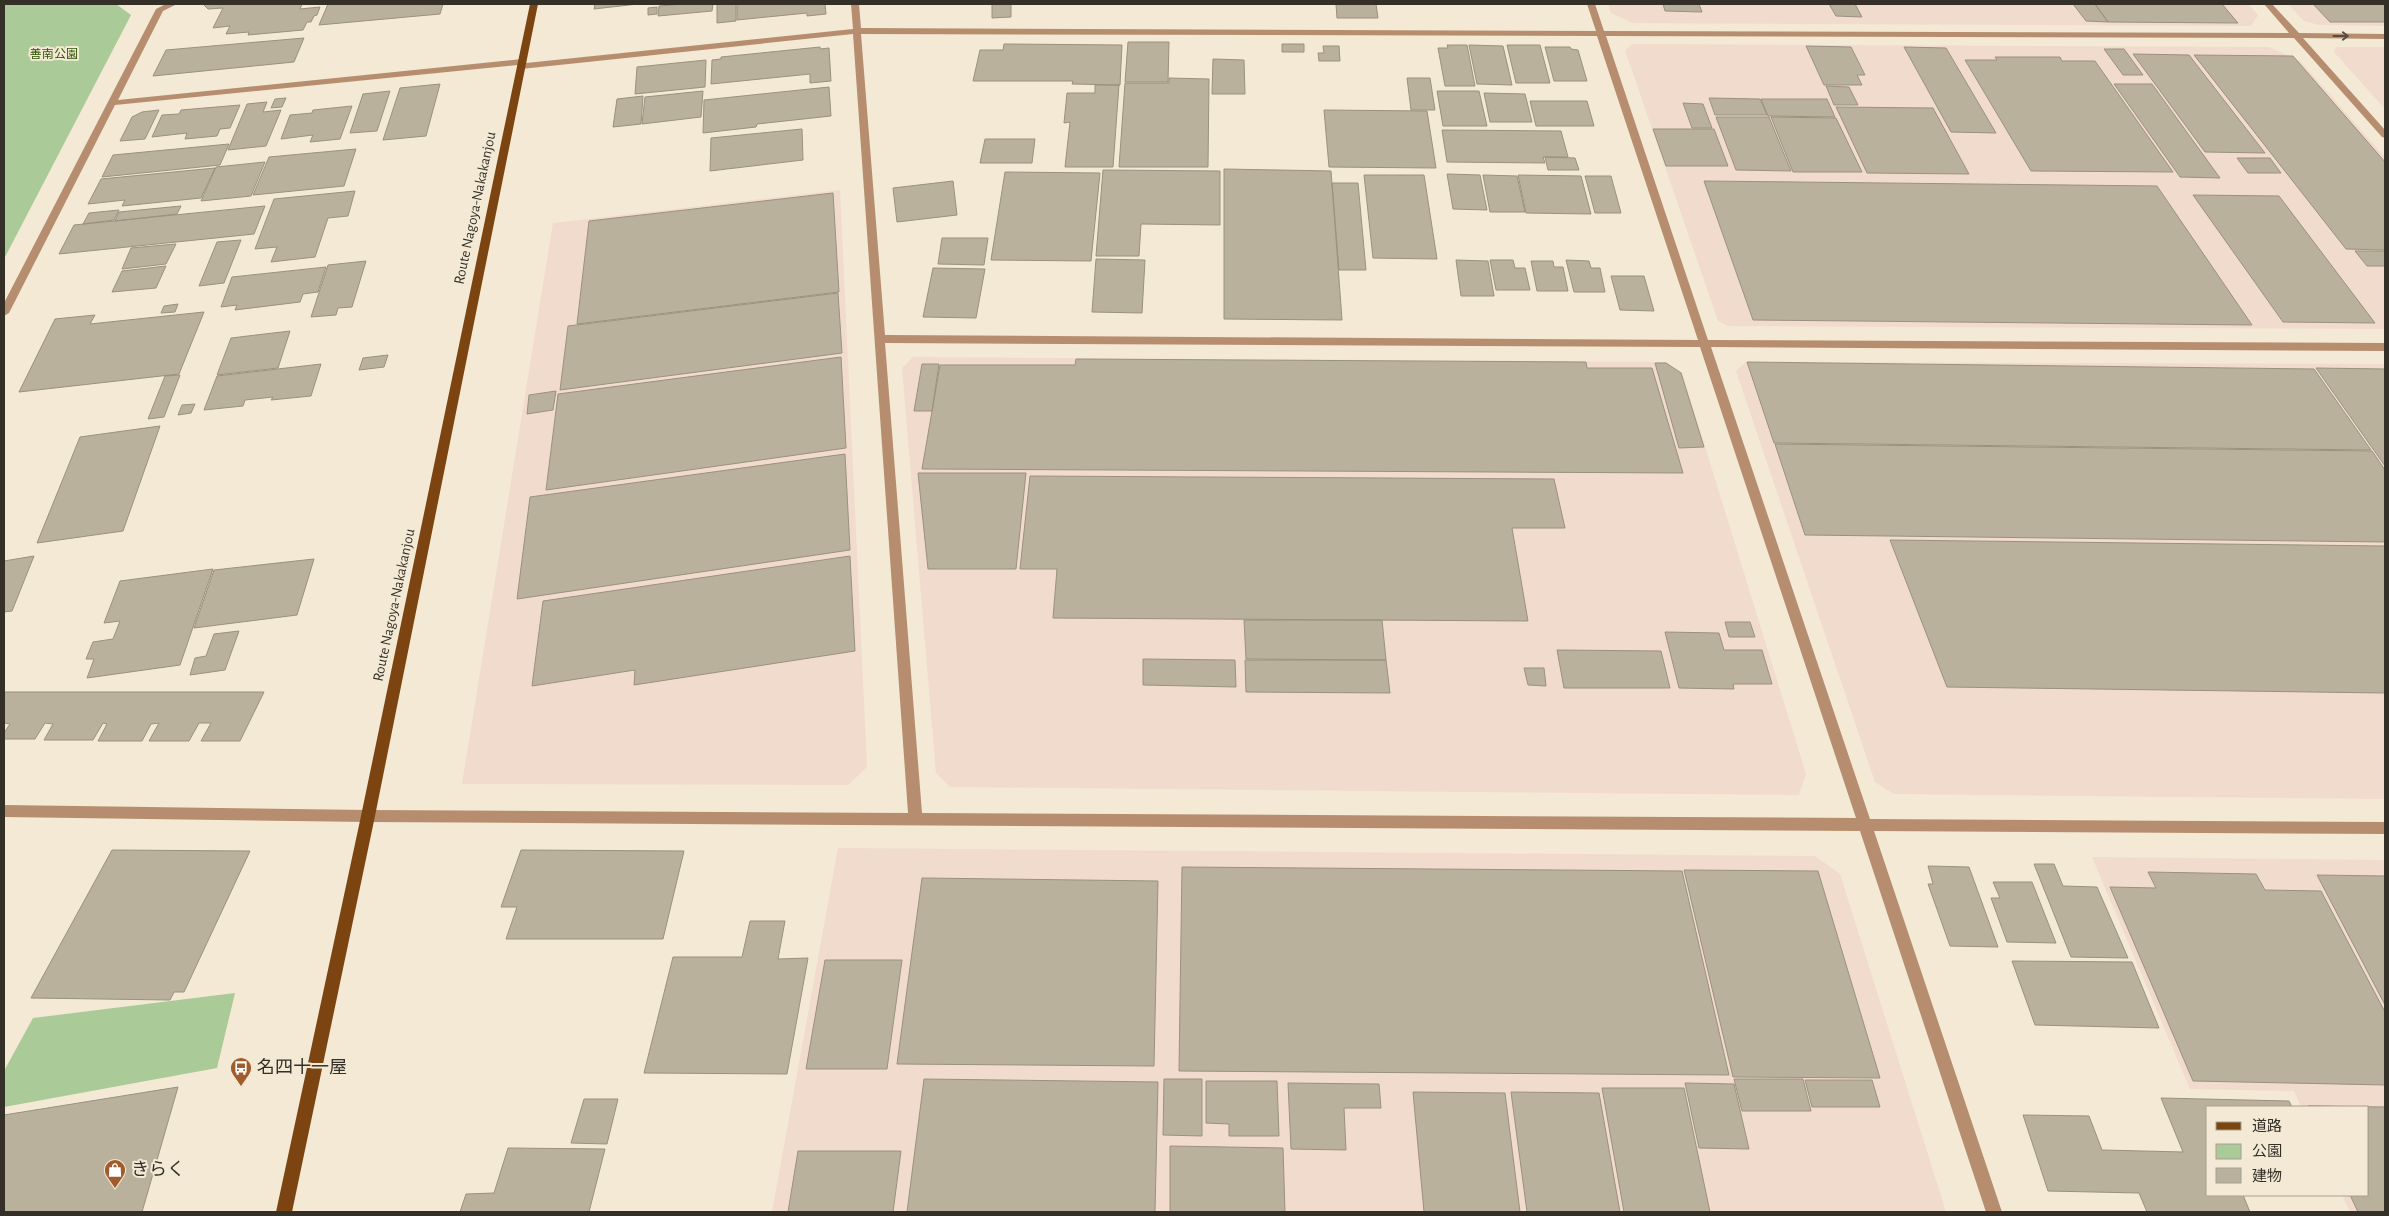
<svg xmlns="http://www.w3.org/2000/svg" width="2389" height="1216" font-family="'Alegreya Sans','Noto Sans JP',sans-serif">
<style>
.industrial{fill:#f0dbcd}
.green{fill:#aaca98}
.building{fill:#bab19d;stroke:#9a917e}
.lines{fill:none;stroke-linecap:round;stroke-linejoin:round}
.street{fill:#b68e6f;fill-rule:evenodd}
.primary{fill:#7b4410;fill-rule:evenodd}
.oneway{stroke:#5b4c3d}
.labels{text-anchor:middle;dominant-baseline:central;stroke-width:4;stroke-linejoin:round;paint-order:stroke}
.far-park-label{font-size:12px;fill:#2d5605;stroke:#f3e9d4}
.street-label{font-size:15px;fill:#343028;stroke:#f3e9d4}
.near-poi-label{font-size:18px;fill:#343028;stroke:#f3e9d4;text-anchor:start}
</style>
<rect width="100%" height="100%" fill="#f3e9d4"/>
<path class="industrial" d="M 1608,4 L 2248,4 L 2258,15 L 2251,26 L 1633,23 L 1611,13 Z
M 2288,4 L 2385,4 L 2385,26 L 2319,25 L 2304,21 Z
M 1633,44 L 2269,47 L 2300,61 L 2385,157 L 2385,329 L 1728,326 L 1718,321 L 1625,50 Z
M 2336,47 L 2385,47 L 2385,109 L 2334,52 Z
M 840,190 L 867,767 L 848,785 L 462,784 L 553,223 Z
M 913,357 L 1666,362 L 1682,372 L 1806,774 L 1799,795 L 950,787 L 936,773 L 902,368 Z
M 1746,362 L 2385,364 L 2385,799 L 1894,794 L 1875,782 L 1736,371 Z
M 838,848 L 1815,856 L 1840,874 L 1946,1212 L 772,1212 Z
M 2092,857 L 2385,860 L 2385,1212 L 2350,1212 L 2342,1195 L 2368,1195 L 2368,1107 L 2301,1107 L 2294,1091 L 2190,1089 Z"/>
<path class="green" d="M 4,4 L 116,4 L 131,15 L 4,259 Z
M 235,993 L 217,1068 L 4,1107 L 4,1071 L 33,1018 Z"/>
<path class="building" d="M 207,4 L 302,4 L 300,9 L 320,7 L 317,15 L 314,16 L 311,22 L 307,22 L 303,30 L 248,35 L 249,32 L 226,34 L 230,26 L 213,28 L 223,8 L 208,9 L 204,5 Z
M 328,4 L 443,4 L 440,14 L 319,25 Z
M 595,4 L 638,4 L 594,9 Z
M 683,4 L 713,4 L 712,11 L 658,16 L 659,6 Z
M 717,4 L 736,4 L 736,21 L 717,23 Z
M 737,4 L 825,4 L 826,14 L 807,16 L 807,13 L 737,20 Z
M 992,4 L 1011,4 L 1011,17 L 992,18 Z
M 1336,4 L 1376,4 L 1378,18 L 1337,18 Z
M 1663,4 L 1699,4 L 1702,12 L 1665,11 Z
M 1829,4 L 1855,4 L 1862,17 L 1836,16 Z
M 2073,4 L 2095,4 L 2108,22 L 2086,21 Z
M 2095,4 L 2222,4 L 2238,23 L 2108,22 Z
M 2313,4 L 2385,4 L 2385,22 L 2330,22 Z
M 657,7 L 657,14 L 648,15 L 648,8 Z
M 304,38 L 294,62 L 153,76 L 166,50 Z
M 1128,42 L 1169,42 L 1168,82 L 1125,82 Z
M 1004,44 L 1122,45 L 1120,85 L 1072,84 L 1073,81 L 973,81 L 980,50 L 1003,50 Z
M 1282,44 L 1304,44 L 1304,52 L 1282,52 Z
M 1447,45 L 1467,45 L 1475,86 L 1445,86 L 1438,48 L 1448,48 Z
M 1469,45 L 1503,46 L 1512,85 L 1477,84 Z
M 1507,45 L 1540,45 L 1550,83 L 1516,83 Z
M 1323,46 L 1339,46 L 1340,61 L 1319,61 L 1318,53 L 1324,53 Z
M 1806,46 L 1851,47 L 1865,75 L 1857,75 L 1862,85 L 1824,85 Z
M 820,47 L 820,49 L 829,48 L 831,81 L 810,83 L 810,74 L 711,84 L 712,60 L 721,59 L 721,57 Z
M 1545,47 L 1570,47 L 1571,49 L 1578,50 L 1587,81 L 1554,81 Z
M 1904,47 L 1946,48 L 1996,133 L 1951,132 Z
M 2104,49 L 2124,49 L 2143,75 L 2123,75 Z
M 2133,54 L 2189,55 L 2265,153 L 2205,152 Z
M 2194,55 L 2293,56 L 2385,162 L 2385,250 L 2346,249 Z
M 1995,57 L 2060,57 L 2062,61 L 2095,61 L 2173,172 L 2031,171 L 1965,60 L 1997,60 Z
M 1213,59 L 1244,60 L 1245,94 L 1212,94 Z
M 706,60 L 705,87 L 635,94 L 637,67 Z
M 1169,78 L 1209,79 L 1208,167 L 1119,167 L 1125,83 L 1169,83 Z
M 1407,78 L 1430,78 L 1435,110 L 1411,110 Z
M 440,84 L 426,136 L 383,140 L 400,88 Z
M 2114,84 L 2152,84 L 2220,178 L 2180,177 Z
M 1095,85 L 1119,85 L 1113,167 L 1065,167 L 1070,122 L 1064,123 L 1067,93 L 1095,93 Z
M 1826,86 L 1849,87 L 1858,105 L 1834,105 Z
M 829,87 L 831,116 L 757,124 L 756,127 L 703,133 L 704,100 Z
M 390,91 L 377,131 L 350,133 L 363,94 Z
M 703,91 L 701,117 L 642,124 L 645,97 Z
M 1437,91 L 1479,91 L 1487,126 L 1443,126 Z
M 1484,93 L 1525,94 L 1532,122 L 1490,122 Z
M 643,96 L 641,124 L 613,127 L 617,99 Z
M 286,98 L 282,107 L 271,108 L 275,99 Z
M 1709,98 L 1760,99 L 1767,115 L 1715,115 Z
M 1761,99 L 1827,99 L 1835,117 L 1768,116 Z
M 1530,101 L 1587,101 L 1594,126 L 1536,126 Z
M 267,102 L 263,112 L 281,110 L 266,146 L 228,150 L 247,104 Z
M 1683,103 L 1703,104 L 1712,128 L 1692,128 Z
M 240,105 L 230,128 L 220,129 L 217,136 L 185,139 L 187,133 L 152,137 L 162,115 L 179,114 L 181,110 Z
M 352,106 L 340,139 L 310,142 L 313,135 L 281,139 L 290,115 L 312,113 L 313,110 Z
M 1836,107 L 1933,108 L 1969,174 L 1867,173 Z
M 159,110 L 145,139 L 120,141 L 132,117 L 142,112 Z
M 1324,110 L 1427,111 L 1436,168 L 1329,167 Z
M 1716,117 L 1769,117 L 1791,171 L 1736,170 Z
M 1771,117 L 1836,118 L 1862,172 L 1793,172 Z
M 802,129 L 803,160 L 710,171 L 711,138 Z
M 1653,129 L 1714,129 L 1728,166 L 1666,166 Z
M 1442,130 L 1561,131 L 1568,157 L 1543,157 L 1545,163 L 1447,162 Z
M 985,139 L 1035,139 L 1032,163 L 980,163 Z
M 229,144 L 220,165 L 102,177 L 113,155 Z
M 356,149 L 344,186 L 253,195 L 269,157 Z
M 1545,157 L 1575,158 L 1579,170 L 1548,170 Z
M 2237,158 L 2270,158 L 2281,173 L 2248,173 Z
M 265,162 L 251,196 L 201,201 L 216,167 Z
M 215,168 L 201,198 L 122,206 L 125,200 L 88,204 L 101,179 Z
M 1224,169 L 1331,171 L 1342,320 L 1224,319 Z
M 1103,170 L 1220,171 L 1220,225 L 1141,224 L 1139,256 L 1096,256 Z
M 1005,172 L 1100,173 L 1091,261 L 991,260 Z
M 1447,174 L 1480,175 L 1487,210 L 1453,209 Z
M 1364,175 L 1424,175 L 1437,259 L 1373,258 Z
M 1483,175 L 1517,176 L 1525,212 L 1490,212 Z
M 1518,175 L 1581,176 L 1591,214 L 1526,213 Z
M 1585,176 L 1611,176 L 1621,213 L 1595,213 Z
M 953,181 L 957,215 L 897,222 L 893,188 Z
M 1704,181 L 2157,186 L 2252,325 L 1753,320 Z
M 1332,183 L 1358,183 L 1366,270 L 1339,270 Z
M 355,191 L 348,216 L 328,218 L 315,257 L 271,262 L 277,247 L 255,249 L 274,199 Z
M 833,193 L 839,292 L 577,324 L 589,221 Z
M 2193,195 L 2279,196 L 2375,323 L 2283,322 Z
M 181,206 L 177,214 L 115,221 L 119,212 Z
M 265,206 L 254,234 L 59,254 L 74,225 Z
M 119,210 L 114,220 L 83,224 L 89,213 Z
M 942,238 L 988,238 L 984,265 L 938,264 Z
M 241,240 L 224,283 L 199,286 L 217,242 Z
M 176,244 L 166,264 L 122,269 L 131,248 Z
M 2355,251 L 2385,251 L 2385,266 L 2367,266 Z
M 1096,259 L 1145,260 L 1142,313 L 1092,312 Z
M 1456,260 L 1488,261 L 1494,296 L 1461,296 Z
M 1490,260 L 1513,260 L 1515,268 L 1525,268 L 1530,290 L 1496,290 Z
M 1566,260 L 1589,261 L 1591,268 L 1600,268 L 1605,292 L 1574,292 Z
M 366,261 L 352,307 L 338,308 L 336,315 L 311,317 L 328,265 Z
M 1531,261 L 1553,261 L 1554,267 L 1563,267 L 1568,291 L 1537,291 Z
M 166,266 L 156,288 L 112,292 L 122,271 Z
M 326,267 L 318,292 L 303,294 L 300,302 L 235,310 L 237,305 L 221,307 L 232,277 Z
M 933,268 L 985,269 L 976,318 L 923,317 Z
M 1611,276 L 1644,276 L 1654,311 L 1620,310 Z
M 838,293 L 842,353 L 560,390 L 568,326 Z
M 178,304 L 175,312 L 161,313 L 164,306 Z
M 204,312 L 179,374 L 19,392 L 55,319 L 95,315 L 90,324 Z
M 290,331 L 278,368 L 217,375 L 231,338 Z
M 388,355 L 384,367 L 359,370 L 363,358 Z
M 841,357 L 846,448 L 546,490 L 558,394 Z
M 1076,359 L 1586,362 L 1587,368 L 1652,368 L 1683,473 L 922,469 L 940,365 L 1075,365 Z
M 1747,362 L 2314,369 L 2371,450 L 1774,443 Z
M 1655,363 L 1666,363 L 1681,373 L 1704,447 L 1679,448 Z
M 321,364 L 311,396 L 271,400 L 273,397 L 245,400 L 243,406 L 204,410 L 217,376 Z
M 922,364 L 939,364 L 932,411 L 914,411 Z
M 2316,368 L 2385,369 L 2385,466 Z
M 180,375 L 164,417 L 148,419 L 165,376 Z
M 556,391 L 553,410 L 527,414 L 529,395 Z
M 195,404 L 191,413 L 178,415 L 182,405 Z
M 160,426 L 123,531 L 37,543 L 80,437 Z
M 1775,444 L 2372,451 L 2385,470 L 2385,542 L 1805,535 Z
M 845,454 L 850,550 L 517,599 L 530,497 Z
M 918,473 L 1026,473 L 1016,569 L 928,569 Z
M 1030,476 L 1554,479 L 1565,528 L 1512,528 L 1528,621 L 1053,618 L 1057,569 L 1020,569 Z
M 1890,540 L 2385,546 L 2385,693 L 1947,687 Z
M 34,556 L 12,611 L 4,612 L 4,561 Z
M 850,556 L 855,651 L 634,685 L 635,670 L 532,686 L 543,601 Z
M 314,559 L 297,615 L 194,628 L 214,570 Z
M 213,569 L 180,665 L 87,678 L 94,659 L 86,659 L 93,642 L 113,639 L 120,621 L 104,623 L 120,581 Z
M 1244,620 L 1382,620 L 1386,660 L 1246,659 Z
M 1725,622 L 1750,622 L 1755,637 L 1729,637 Z
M 239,631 L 225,670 L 190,675 L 195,658 L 206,656 L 214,634 Z
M 1665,632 L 1719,633 L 1724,650 L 1762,650 L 1772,684 L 1733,684 L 1734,689 L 1679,688 Z
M 1557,650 L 1661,651 L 1670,688 L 1564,688 Z
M 1143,659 L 1235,660 L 1236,687 L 1143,685 Z
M 1245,660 L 1386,660 L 1390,693 L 1246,692 Z
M 1524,668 L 1544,668 L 1546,686 L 1528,685 Z
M 4,692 L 264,692 L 240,741 L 201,741 L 211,723 L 199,723 L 189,741 L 149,741 L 159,723 L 151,724 L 142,741 L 98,741 L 107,724 L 103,723 L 93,740 L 44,740 L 53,724 L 45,723 L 35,739 L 4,739 L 4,733 L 10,724 L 4,723 Z
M 112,850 L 250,851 L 184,992 L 174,992 L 170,1000 L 31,998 Z
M 521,850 L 684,851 L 663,939 L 506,939 L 517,907 L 501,907 Z
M 2034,864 L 2054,864 L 2063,886 L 2097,887 L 2128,958 L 2071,957 Z
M 1928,866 L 1969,867 L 1998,947 L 1950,946 L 1928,884 L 1933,884 Z
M 1182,867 L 1682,871 L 1729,1075 L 1179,1071 Z
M 1684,870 L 1818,871 L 1880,1078 L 1733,1077 Z
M 2148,872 L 2256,874 L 2265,890 L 2321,891 L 2385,1012 L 2385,1085 L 2193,1081 L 2110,887 L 2156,888 Z
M 2317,875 L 2385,876 L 2385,1005 Z
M 922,878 L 1158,881 L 1154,1066 L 897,1064 Z
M 1993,882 L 2032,882 L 2056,943 L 2007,942 L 1991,898 L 2000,898 Z
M 750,921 L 785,921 L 778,959 L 808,958 L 787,1074 L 644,1073 L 673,957 L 742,957 Z
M 825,960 L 902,960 L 887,1069 L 806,1069 Z
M 2012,961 L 2132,962 L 2159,1028 L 2035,1025 Z
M 924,1079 L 1158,1082 L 1155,1212 L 907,1212 Z
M 1164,1079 L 1202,1079 L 1202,1136 L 1163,1135 Z
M 1734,1079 L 1803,1079 L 1811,1111 L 1742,1111 Z
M 1805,1080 L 1872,1080 L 1880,1107 L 1812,1107 Z
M 1206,1081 L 1277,1081 L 1279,1136 L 1229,1136 L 1229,1124 L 1206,1123 Z
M 1288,1083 L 1379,1084 L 1381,1108 L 1344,1108 L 1346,1150 L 1291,1149 Z
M 1685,1083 L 1734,1084 L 1749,1149 L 1699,1148 Z
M 178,1087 L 142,1212 L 4,1212 L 4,1115 Z
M 1602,1088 L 1684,1088 L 1710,1212 L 1624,1212 Z
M 1413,1092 L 1505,1093 L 1520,1212 L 1424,1212 Z
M 1511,1092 L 1599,1093 L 1620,1212 L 1527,1212 Z
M 2161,1098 L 2289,1101 L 2292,1107 L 2208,1107 L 2208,1195 L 2243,1195 L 2250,1212 L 2147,1212 L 2139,1193 L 2048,1191 L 2023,1115 L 2089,1116 L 2102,1150 L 2183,1152 Z
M 584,1099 L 618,1099 L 607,1144 L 571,1143 Z
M 2308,1106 L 2385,1107 L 2385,1212 L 2358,1212 L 2350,1195 L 2368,1195 L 2368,1107 Z
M 1170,1146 L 1283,1148 L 1285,1212 L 1170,1212 Z
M 508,1148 L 605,1149 L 589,1212 L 460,1212 L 466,1194 L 494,1193 Z
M 798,1151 L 901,1151 L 893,1212 L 788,1212 Z"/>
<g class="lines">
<path class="street" d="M 166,4 L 177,4 L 163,11 L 118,100 L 522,59 L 526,63 L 853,29 L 851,4 L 859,4 L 861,28 L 1596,31 L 1587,4 L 1595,4 L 1604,31 L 2289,33 L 2264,4 L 2272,4 L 2299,33 L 2385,34 L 2385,39 L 2303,38 L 2385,130 L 2385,138 L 2382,137 L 2294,38 L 1606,36 L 1708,340 L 2385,343 L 2385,351 L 1711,347 L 1870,819 L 2385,822 L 2385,834 L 1874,831 L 2002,1212 L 1986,1212 L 1860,831 L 368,822 L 4,817 L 4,805 L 368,810 L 908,813 L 853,34 L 521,69 L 518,68 L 517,65 L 115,105 L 9,313 L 4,316 L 4,303 L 156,9 ZM 861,34 L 1597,36 L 1698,340 L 885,335 ZM 885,343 L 1700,347 L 1856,818 L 922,813 Z"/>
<path class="primary" d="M 530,4 L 538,4 L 375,816 L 292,1212 L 276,1212 L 361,816 Z"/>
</g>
<defs><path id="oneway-shaft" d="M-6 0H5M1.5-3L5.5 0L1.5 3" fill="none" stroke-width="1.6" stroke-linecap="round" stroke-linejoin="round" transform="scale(1.25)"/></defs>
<use class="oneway" href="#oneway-shaft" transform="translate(2341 36)"/>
<defs>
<g id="bus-pin" transform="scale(1.125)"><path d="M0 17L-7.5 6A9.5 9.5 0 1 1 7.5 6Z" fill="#a05c2d" stroke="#f3e9d4"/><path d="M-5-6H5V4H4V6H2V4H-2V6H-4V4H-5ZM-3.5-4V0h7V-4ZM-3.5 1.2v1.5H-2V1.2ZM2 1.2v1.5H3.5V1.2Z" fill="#fff"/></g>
<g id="shop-pin" transform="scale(1.125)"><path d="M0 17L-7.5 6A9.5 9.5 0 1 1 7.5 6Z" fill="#a05c2d" stroke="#f3e9d4"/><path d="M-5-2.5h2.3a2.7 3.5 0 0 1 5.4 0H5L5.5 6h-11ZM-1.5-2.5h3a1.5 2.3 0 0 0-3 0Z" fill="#fff"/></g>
</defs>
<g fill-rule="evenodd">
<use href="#bus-pin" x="241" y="1068"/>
<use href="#shop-pin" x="115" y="1170"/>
</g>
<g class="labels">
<g class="far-park-label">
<text x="54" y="54">善南公園</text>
</g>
<g class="street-label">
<text transform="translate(475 208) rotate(-78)">Route Nagoya-Nakakanjou</text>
<text transform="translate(394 605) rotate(-78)">Route Nagoya-Nakakanjou</text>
</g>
<g class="near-poi-label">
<text x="257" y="1068">名四十一屋</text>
<text x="131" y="1170">きらく</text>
</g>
</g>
<rect width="2389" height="1216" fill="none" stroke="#343028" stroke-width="10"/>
<rect x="2206" y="1106" width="162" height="90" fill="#f3e9d4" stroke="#a79f8f"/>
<rect x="2216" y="1122" width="25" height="8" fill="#7b4410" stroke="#a79f8f"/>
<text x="2252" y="1131" font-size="15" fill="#343028">道路</text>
<rect x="2216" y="1144" width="25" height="15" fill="#aaca98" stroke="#a79f8f"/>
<text x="2252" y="1156" font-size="15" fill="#343028">公園</text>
<rect x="2216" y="1168" width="25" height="15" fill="#bab19d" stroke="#a79f8f"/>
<text x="2252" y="1181" font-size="15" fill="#343028">建物</text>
</svg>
